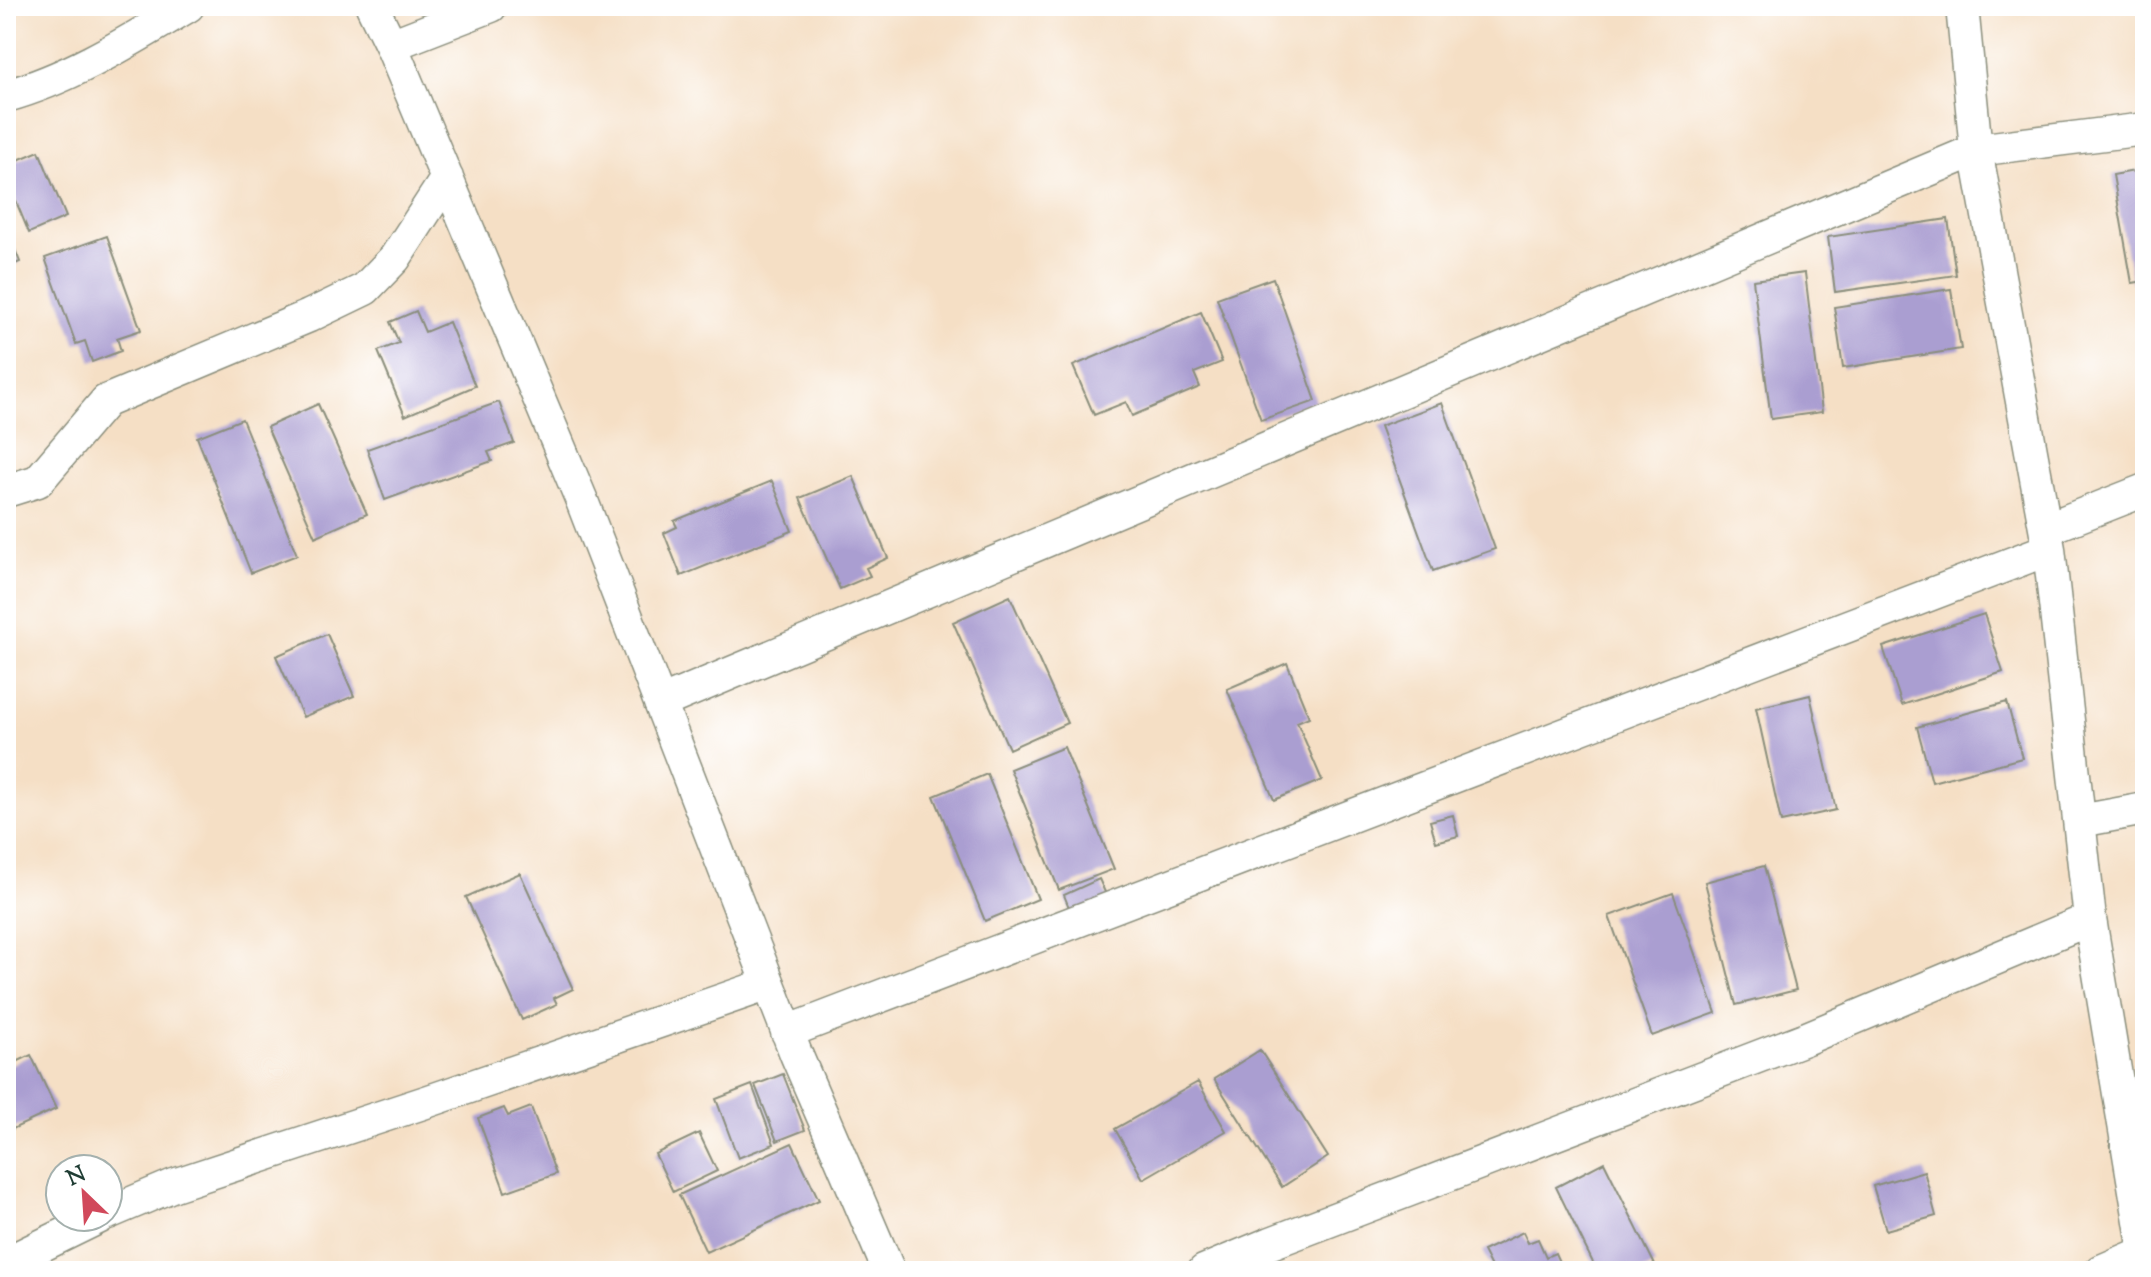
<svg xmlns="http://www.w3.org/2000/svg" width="2151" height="1277" font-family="'Sorts Mill Goudy',serif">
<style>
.building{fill:#aa9ed1}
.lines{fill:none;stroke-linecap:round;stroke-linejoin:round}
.minor-casing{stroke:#8a8e7c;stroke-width:35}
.minor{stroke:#fff;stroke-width:32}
</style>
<rect width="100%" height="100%" fill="#fff"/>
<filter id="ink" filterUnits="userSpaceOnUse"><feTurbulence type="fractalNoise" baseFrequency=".0125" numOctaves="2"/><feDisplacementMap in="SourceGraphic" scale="16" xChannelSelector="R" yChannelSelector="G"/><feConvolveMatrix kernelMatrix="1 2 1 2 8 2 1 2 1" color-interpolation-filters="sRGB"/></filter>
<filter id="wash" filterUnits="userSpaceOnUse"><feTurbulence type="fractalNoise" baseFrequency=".006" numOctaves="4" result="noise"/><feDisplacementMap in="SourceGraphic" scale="32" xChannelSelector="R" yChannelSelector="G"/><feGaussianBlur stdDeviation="1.8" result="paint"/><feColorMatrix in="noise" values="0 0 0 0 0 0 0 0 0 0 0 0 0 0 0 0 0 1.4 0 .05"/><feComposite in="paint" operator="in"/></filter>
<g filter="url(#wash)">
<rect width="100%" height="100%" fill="#f5dfc5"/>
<g id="blocks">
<path class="building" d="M 39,151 L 66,217 L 29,233 L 6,177 L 6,165 Z
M 2145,169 L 2145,281 L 2132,283 L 2113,175 Z
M 1948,219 L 1956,275 L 1835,292 L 1828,237 Z
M 6,227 L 20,262 L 6,268 Z
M 107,236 L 141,330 L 117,338 L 121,351 L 92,362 L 85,341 L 76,344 L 45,258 Z
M 1805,273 L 1822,412 L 1771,419 L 1753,280 Z
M 1273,278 L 1316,401 L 1261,420 L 1217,298 Z
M 1951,289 L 1961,349 L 1843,368 L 1834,307 Z
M 416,311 L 425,332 L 449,322 L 475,386 L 405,416 L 378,351 L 399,343 L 390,322 Z
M 1201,312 L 1222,362 L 1194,373 L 1200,387 L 1132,416 L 1126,402 L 1094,415 L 1073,366 Z
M 499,402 L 514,443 L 488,452 L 492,461 L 385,500 L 367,449 Z
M 1442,403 L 1495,549 L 1433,571 L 1380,426 Z
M 318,404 L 367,514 L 315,537 L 267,427 Z
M 242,419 L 297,555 L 251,573 L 197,437 Z
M 853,476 L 888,558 L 866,568 L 870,576 L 840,589 L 800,498 Z
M 772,481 L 792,531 L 681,576 L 664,533 L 677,527 L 674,521 Z
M 1010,596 L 1067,723 L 1009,749 L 953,622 Z
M 1984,614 L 2003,672 L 1902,705 L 1883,647 Z
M 327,634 L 354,696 L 303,717 L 276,656 Z
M 1287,663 L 1309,717 L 1297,722 L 1322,780 L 1274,800 L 1227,689 Z
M 1810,695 L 1836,810 L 1781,822 L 1756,708 Z
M 2007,702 L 2022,758 L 1932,782 L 1917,727 Z
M 1064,747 L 1114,869 L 1059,890 L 1010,769 Z
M 987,774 L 1038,899 L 985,921 L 934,796 Z
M 1453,815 L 1458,836 L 1436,842 L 1430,821 Z
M 1764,866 L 1796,990 L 1736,1005 L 1705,882 Z
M 520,873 L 573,989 L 554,998 L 557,1004 L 522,1020 L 466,897 Z
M 1099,879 L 1108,899 L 1072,915 L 1064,895 Z
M 1673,893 L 1716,1013 L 1652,1036 L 1609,916 Z
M 1260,1050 L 1328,1157 L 1282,1187 L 1214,1079 Z
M 31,1055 L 56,1109 L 6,1132 L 6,1067 Z
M 783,1074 L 805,1130 L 777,1141 L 755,1085 Z
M 1198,1082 L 1226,1131 L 1143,1179 L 1115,1129 Z
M 752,1085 L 774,1144 L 738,1158 L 716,1099 Z
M 531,1107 L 556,1174 L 505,1192 L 478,1118 L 504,1108 L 508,1116 Z
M 699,1133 L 717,1171 L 673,1192 L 655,1154 Z
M 792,1143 L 819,1200 L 706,1252 L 679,1195 Z
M 1604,1162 L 1655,1265 L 1643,1271 L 1613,1271 L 1611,1267 L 1597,1271 L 1556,1187 Z
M 1924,1171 L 1936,1216 L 1886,1230 L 1873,1186 Z
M 1523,1232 L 1528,1243 L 1538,1239 L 1546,1257 L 1555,1253 L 1563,1271 L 1493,1271 L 1483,1251 Z"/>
</g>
</g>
<g filter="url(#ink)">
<use href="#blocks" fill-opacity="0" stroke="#8a8e7c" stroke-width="2"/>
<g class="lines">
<g class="minor-casing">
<path id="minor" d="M 372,6 L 391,45 L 582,501 L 796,1054 L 889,1271
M 1962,6 L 1976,150 L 2049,549 L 2090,919 L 2145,1251
M 391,45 L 491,6
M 6,96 C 71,78 131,40 188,6
M 6,491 L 38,481 L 106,401 L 309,316 L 365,289 L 395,258 L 447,178
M 2046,529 L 2145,490
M 660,703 L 1976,150 L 2145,129
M 2080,821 L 2145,809
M 787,1032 L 2049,549
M 108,1213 L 174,1185 L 429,1101 L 769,984
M 6,1263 L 100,1217
M 1204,1271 L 1271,1243 L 1807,1038 L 2090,919
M 2101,1271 L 2145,1252"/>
</g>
<use href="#minor" class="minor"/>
</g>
</g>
<rect width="2151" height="1277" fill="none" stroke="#fff" stroke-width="32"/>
<g transform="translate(84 1193) rotate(335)"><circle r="38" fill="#ffffff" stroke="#a5b1ae" stroke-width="2"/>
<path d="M0-6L14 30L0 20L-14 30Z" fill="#d1495b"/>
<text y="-12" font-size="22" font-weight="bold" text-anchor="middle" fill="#1f3d34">N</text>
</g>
</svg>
